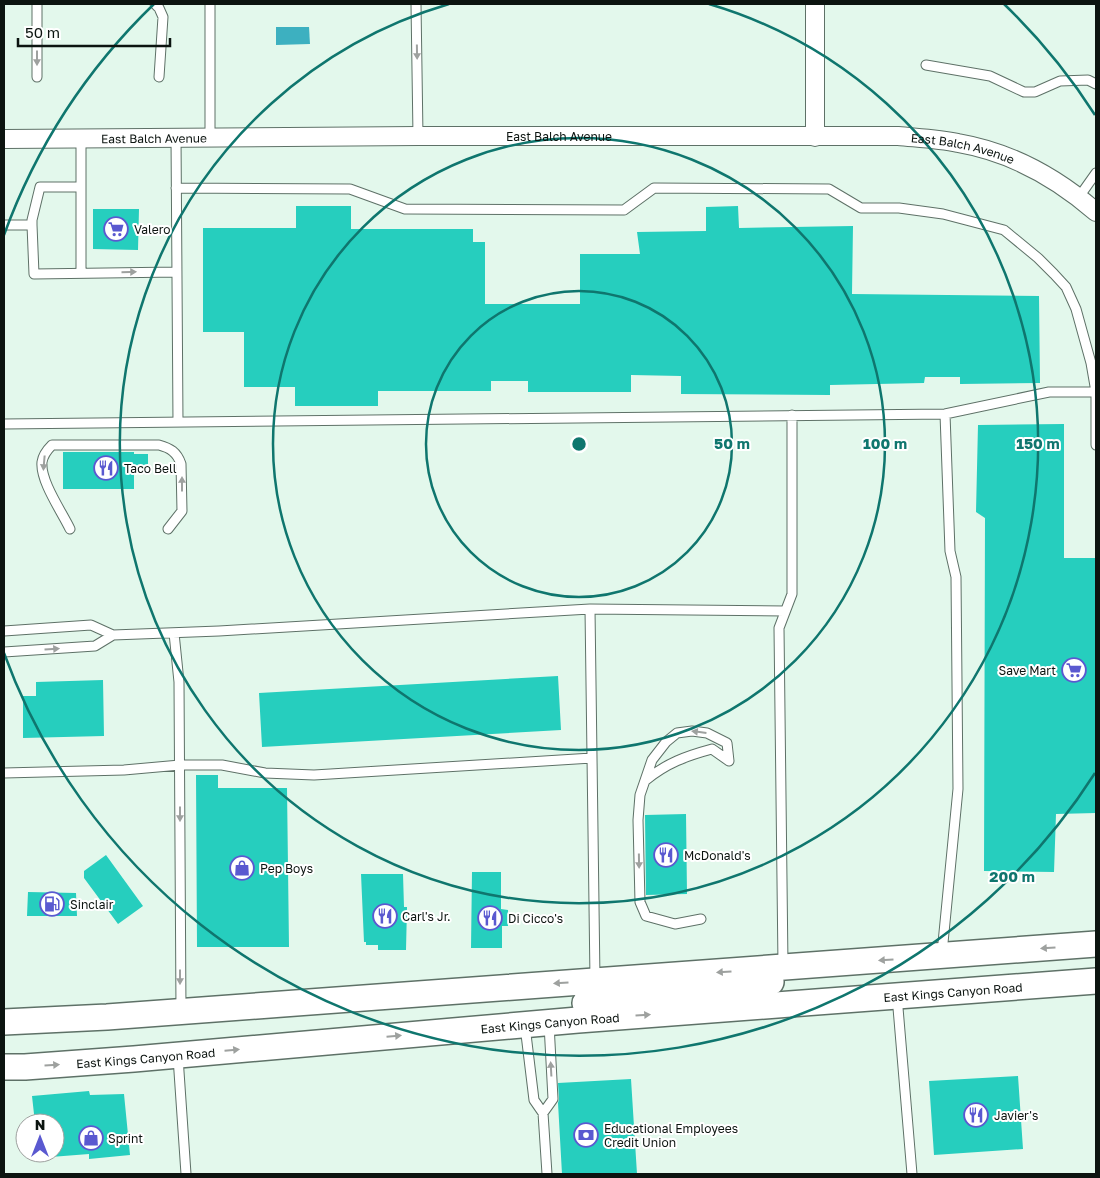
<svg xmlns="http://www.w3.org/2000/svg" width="1100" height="1178" font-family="'Golos Text',sans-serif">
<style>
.water{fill:#3db0c0}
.building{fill:#26cebe}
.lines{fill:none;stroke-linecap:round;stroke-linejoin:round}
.service-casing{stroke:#5e7167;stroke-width:11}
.minor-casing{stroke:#5e7167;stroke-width:20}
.secondary-casing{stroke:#5e7167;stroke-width:28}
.service{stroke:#fff;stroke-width:9}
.minor{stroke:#fff;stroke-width:18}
.secondary{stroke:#fff;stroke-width:25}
.oneway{fill:#9ea19f}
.ring{fill:none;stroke:#0f766e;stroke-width:2.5}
.labels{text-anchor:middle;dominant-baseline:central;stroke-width:4;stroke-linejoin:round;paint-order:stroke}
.street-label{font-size:12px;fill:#0c1410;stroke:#fff}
.poi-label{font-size:12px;fill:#0c1410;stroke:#fff;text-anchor:start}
.centre{fill:#0f766e;stroke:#fff;stroke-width:2.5}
.ring-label{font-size:15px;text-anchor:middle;font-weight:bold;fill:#0f766e;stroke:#fff;stroke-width:4;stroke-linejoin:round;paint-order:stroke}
</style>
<rect width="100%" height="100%" fill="#e3f8ec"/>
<path class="water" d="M 276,27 L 309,27 L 310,44 L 276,45 Z"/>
<path class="building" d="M 296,206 L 351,206 L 351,229 L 473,229 L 473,242 L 485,242 L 485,304 L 580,304 L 580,254 L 640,254 L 637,232 L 706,231 L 706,207 L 738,206 L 739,228 L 853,226 L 852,294 L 1039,296 L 1040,383 L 960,384 L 960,377 L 925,377 L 924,383 L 830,385 L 830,395 L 681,394 L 681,376 L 631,375 L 631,392 L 528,392 L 528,381 L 491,381 L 491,391 L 378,391 L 378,406 L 295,406 L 295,387 L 244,387 L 244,332 L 203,332 L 203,228 L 296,228 Z
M 93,209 L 139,209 L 138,250 L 93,249 Z
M 1064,424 L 1064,558 L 1096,558 L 1096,813 L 1056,814 L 1054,872 L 984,871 L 985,518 L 976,512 L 978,425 Z
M 63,452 L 134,452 L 134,454 L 148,454 L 148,471 L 134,471 L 134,489 L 63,489 Z
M 558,676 L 561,730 L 262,747 L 259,693 Z
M 103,680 L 104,736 L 23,738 L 23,696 L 36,696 L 36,682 Z
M 196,775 L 218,775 L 218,788 L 287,788 L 289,947 L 197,947 Z
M 686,814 L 687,894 L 646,895 L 645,815 Z
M 106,855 L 143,906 L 118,924 L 84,878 L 84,871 Z
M 472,872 L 501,872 L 501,909 L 508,910 L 508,926 L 502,926 L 502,948 L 471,948 Z
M 361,874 L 403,874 L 404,907 L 407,907 L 406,950 L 378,950 L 378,945 L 366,945 L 366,942 L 364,942 Z
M 28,892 L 76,893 L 77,916 L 27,916 Z
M 1018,1076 L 1023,1149 L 934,1155 L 929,1081 Z
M 631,1079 L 637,1174 L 562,1174 L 558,1103 L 559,1099 L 558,1083 Z
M 89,1091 L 90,1095 L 124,1094 L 130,1155 L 89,1159 L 89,1154 L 38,1158 L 38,1153 L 55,1153 L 55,1123 L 35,1123 L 32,1096 Z"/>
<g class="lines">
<g class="service-casing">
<path id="service" d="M 37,4 L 37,77
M 155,4 L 159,8 L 163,17 L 159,77
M 210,4 L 210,137
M 416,4 L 418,136
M 926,65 L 990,76 L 1024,92 L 1035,92 L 1060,81 L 1088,80 L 1096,84
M 176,137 L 178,422
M 176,188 L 350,189 L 405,209 L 624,210 L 654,188 L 829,189 L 861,208 L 899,208 L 943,214 L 1004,230 L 1038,258 L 1054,274 L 1066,287 L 1076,309 L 1091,363 L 1096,392 L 1096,445
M 1079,197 L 1096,173
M 4,225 L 32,225 L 34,274 L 177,272
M 32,225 L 32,220 L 40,187 L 81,187
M 81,273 L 81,138
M 4,424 L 945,414 L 1049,392 L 1096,392
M 70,529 C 62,512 40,481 42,462 C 43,455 47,450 52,445 L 159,445 C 170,448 177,452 181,464 L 182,511 L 168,529
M 590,609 L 595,979
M 4,631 L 91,625 L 113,635 L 95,646 L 4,652
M 174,633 L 179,682 L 181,1010
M 113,635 L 219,631 L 590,609 L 785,611
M 4,773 L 124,770 L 180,765 L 222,765 L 265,773 L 314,775 L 592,758
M 646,780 C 667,763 686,756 712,749 L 729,761
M 701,919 L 675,924 L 646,916 L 640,902 L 638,820 L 640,795 L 652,760 L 666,742 L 677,733 L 692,731 L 707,733 L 727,743 L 729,761
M 942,953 L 958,789 L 956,577 L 950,551 L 945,414
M 783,965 L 779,628 L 792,594 L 792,415
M 897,996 L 912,1174
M 525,1026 L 534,1100 L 543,1113 L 547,1174
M 178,1057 L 186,1174
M 543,1113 L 553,1099 L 549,1024"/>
</g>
<g class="minor-casing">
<g id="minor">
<path d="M 815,137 L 815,4"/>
<path id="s1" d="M 4,139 L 418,136 L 898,136 C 918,138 939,139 958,143 C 1010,152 1057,178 1096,212"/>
</g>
</g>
<g class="secondary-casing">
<g id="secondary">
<path d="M 585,1003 L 762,986 L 771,982"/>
<path d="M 4,1022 L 107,1017 L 1096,944"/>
<path id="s2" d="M 4,1067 L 25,1067 L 134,1059 L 578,1020 L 1096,981"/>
</g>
</g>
<use href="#service" class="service"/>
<use href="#minor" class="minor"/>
<use href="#secondary" class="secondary"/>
</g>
<defs><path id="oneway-solid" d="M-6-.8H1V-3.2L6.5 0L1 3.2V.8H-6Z" transform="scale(1.25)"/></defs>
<g class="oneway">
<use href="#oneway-solid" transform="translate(417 52) rotate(89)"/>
<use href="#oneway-solid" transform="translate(37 58) rotate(90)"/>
<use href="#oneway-solid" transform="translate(129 272) rotate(-1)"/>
<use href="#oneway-solid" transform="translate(44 463) rotate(95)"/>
<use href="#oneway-solid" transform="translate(182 484) rotate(-90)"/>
<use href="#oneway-solid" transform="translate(52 649) rotate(-4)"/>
<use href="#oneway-solid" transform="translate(699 732) rotate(-173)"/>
<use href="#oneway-solid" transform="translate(180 814) rotate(90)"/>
<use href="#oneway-solid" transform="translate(639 861) rotate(89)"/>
<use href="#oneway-solid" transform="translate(1048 948) rotate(176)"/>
<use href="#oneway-solid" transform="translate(886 960) rotate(176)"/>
<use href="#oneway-solid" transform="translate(724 972) rotate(176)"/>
<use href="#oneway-solid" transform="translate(180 977) rotate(90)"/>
<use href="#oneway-solid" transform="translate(561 983) rotate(176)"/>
<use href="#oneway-solid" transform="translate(643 1015) rotate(-4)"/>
<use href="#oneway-solid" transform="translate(394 1036) rotate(-5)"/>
<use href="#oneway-solid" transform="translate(232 1050) rotate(-5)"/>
<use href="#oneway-solid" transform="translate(52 1065) rotate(-4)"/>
<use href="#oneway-solid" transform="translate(551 1069) rotate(-93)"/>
</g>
<g class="ring">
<circle cx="579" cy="444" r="153"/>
<circle cx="579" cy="444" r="306"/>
<path d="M709 4A459 459 0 1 1 449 4"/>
<path d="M1095 773A612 612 0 0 1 4 653M4 235A612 612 0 0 1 154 4M1004 4A612 612 0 0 1 1095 115"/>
</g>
<defs>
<g id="supermarket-ring" transform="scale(1.25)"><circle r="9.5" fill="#fff" stroke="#5a59d0" stroke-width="1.5"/><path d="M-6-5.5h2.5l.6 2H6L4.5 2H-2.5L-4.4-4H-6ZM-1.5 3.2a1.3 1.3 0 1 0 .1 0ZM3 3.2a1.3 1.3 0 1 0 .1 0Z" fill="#5a59d0"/></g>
<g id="restaurant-ring" transform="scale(1.25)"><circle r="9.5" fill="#fff" stroke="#5a59d0" stroke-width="1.5"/><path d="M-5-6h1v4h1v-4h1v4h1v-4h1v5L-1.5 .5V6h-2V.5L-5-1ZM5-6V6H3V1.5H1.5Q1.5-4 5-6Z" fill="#5a59d0"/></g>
<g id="shop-ring" transform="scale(1.25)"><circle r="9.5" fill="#fff" stroke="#5a59d0" stroke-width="1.5"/><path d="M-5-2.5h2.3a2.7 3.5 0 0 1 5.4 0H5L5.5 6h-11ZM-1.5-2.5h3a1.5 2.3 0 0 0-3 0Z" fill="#5a59d0"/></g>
<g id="fuel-ring" transform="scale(1.25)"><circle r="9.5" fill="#fff" stroke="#5a59d0" stroke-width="1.5"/><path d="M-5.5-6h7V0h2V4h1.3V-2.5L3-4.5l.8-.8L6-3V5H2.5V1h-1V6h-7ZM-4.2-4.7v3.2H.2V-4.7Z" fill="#5a59d0"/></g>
<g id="bank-ring" transform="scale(1.25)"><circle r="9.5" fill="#fff" stroke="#5a59d0" stroke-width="1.5"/><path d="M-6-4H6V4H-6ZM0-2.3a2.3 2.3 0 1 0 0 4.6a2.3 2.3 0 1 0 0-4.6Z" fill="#5a59d0"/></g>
</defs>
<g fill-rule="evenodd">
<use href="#supermarket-ring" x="116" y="229"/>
<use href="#restaurant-ring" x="106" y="468"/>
<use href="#supermarket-ring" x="1074" y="670"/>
<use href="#restaurant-ring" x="666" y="855"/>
<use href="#shop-ring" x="242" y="868"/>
<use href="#fuel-ring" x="52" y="904"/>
<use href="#restaurant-ring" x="385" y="916"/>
<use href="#restaurant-ring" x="490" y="918"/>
<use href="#restaurant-ring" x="976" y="1115"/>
<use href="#bank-ring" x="586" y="1135"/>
<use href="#shop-ring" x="91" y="1138"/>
</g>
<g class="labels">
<g class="street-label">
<text stroke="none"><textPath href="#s1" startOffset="555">East Balch Avenue</textPath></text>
<text stroke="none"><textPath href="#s1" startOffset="150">East Balch Avenue</textPath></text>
<text stroke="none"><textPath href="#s1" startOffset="960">East Balch Avenue</textPath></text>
<text stroke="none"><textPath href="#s2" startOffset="952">East Kings Canyon Road</textPath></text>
<text stroke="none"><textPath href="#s2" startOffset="548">East Kings Canyon Road</textPath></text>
<text stroke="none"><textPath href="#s2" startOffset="142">East Kings Canyon Road</textPath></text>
</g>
<g class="poi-label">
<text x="134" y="229">Valero</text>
<text x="124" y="468">Taco Bell</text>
<text x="1056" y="670" text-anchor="end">Save Mart</text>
<text x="684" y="855">McDonald's</text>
<text x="260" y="868">Pep Boys</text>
<text x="70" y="904">Sinclair</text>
<text x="402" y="916">Carl's Jr.</text>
<text x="508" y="918">Di Cicco's</text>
<text x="994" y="1115">Javier's</text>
<text x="604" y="1128">Educational Employees<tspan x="604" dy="14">Credit Union</tspan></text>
<text x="108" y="1138">Sprint</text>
</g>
</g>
<circle cx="579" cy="444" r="8" class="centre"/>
<g class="ring-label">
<text x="732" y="449">50 m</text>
<text x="885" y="449">100 m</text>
<text x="1038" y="449">150 m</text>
<text x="1012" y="882">200 m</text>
</g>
<rect width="1100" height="1178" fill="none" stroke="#0c1410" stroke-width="10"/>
<g transform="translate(40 1138)"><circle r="24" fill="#ffffff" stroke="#9ea19f"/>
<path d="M0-4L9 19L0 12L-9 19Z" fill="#5a59d0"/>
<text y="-8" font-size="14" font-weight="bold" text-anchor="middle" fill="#0c1410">N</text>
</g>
<path d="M18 38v8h152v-8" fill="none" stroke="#0c1410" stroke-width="2.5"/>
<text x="25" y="38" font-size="15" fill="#0c1410" stroke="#ffffff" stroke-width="4" paint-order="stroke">50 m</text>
</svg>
